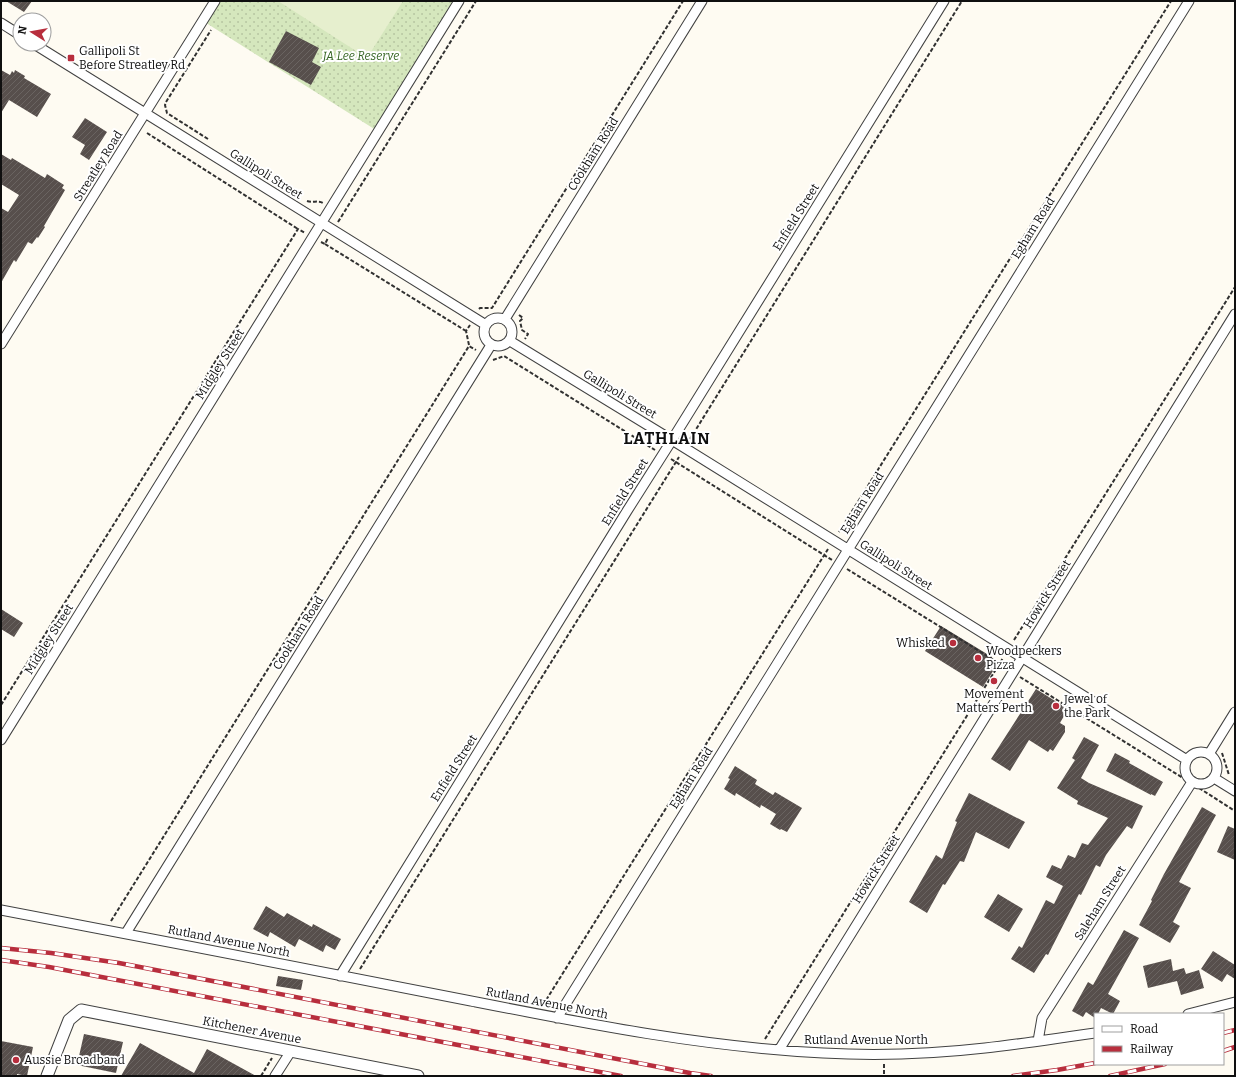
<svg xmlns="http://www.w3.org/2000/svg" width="1236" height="1077" font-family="Bitter,serif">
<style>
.grass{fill:url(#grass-dots)}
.pitch{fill:#e6efce}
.building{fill:url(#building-hatch)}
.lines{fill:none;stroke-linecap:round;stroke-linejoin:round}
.minor-casing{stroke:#424242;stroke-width:11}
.tertiary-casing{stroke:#424242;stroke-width:13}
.path{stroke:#313131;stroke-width:2;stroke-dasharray:4 2;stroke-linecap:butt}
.minor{stroke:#fff;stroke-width:9}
.tertiary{stroke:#fff;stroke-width:11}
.rail-casing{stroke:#b82e3d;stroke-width:4.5}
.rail{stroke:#fff;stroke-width:3;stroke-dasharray:9;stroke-linecap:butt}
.poi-dot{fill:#b82e3d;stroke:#fff;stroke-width:1.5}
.labels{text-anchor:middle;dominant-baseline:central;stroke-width:4;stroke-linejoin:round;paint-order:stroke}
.poi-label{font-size:12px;fill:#0f0f0f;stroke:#fff;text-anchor:start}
.park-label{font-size:12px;font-style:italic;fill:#346422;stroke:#fff}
.street-label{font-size:12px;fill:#0f0f0f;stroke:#fff}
.district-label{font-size:16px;font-weight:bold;letter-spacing:1px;fill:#0f0f0f;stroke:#fff}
</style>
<defs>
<pattern id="grass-dots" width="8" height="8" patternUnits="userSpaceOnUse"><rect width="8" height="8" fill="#d5e7bd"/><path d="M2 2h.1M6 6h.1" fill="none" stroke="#b6c5a1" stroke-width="1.8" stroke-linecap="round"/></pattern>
<pattern id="building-hatch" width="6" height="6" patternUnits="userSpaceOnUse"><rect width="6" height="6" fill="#574f4c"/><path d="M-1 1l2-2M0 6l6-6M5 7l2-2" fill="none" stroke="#6a6461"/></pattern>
</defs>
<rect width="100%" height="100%" fill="#fefbf2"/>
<path class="grass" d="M 215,1 L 459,1 L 379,132 L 203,21 Z"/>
<path class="pitch" d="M 278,1 L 403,1 L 367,58 Z"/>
<path class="building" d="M 6,1 L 32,1 L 24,12 Z
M 286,31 L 319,48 L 312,62 L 321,67 L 311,85 L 269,62 Z
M 1,70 L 10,75 L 12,71 L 14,73 L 15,70 L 25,76 L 24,78 L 51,94 L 37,117 L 9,100 L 1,113 Z
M 85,118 L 107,132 L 89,160 L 80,154 L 85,145 L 72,137 Z
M 1,154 L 11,160 L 12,158 L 45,178 L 47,174 L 64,185 L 62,188 L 65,190 L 44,226 L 45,227 L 38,238 L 37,237 L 32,244 L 28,242 L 16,262 L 14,260 L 1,283 L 1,208 L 8,212 L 19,195 L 1,184 Z
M 1,609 L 23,623 L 14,637 L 1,629 Z
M 941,626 L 992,657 L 993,671 L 983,687 L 925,651 Z
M 1036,689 L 1068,709 L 1060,723 L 1065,726 L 1065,732 L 1053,751 L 1050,749 L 1048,752 L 1029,740 L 1010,771 L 991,759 Z
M 1084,737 L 1099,745 L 1081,778 L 1089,783 L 1143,806 L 1132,829 L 1127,826 L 1106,855 L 1100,867 L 1096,865 L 1081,895 L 1079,894 L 1048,955 L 1046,954 L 1034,973 L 1011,959 L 1019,946 L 1022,948 L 1046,900 L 1054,904 L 1063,886 L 1046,877 L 1052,865 L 1061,869 L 1068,855 L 1075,858 L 1082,843 L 1088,845 L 1108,818 L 1077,804 L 1078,801 L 1057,788 L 1075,760 L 1072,758 Z
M 1115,753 L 1130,761 L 1129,763 L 1163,782 L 1155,796 L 1151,794 L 1151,795 L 1106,771 Z
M 735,766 L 757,780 L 755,784 L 773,795 L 775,792 L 802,808 L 787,832 L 781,829 L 780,830 L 770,824 L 776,814 L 761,805 L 760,808 L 736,793 L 735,796 L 724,789 L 730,779 L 728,778 Z
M 969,793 L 1025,822 L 1009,849 L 976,832 L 964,862 L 960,861 L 945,885 L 943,884 L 927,913 L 909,902 L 936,855 L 942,859 L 957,822 L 955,821 Z
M 1202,807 L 1216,815 L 1179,882 L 1191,888 L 1173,922 L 1180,926 L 1170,943 L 1139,925 L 1152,901 L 1151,900 L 1164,874 Z
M 1228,826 L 1235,829 L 1235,860 L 1217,852 Z
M 998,894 L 1023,909 L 1009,932 L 984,917 Z
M 266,906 L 284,917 L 287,913 L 312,927 L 313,924 L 341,939 L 335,950 L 326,945 L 323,952 L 299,939 L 295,947 L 270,932 L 268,937 L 253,929 Z
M 1124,930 L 1139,938 L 1108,994 L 1120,1001 L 1113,1014 L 1101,1008 L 1098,1014 L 1095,1014 L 1095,1018 L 1086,1012 L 1083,1017 L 1072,1011 L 1088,982 L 1093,985 Z
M 1213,951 L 1235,965 L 1235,979 L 1227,974 L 1222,982 L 1201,969 Z
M 1171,959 L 1173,971 L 1184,968 L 1186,974 L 1199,970 L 1204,988 L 1181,995 L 1177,981 L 1148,988 L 1143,966 Z
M 278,976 L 303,980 L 301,990 L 276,986 Z
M 84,1034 L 123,1042 L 116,1073 L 77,1065 Z
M 1,1041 L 33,1047 L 27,1076 L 17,1074 L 17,1076 L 1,1076 Z
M 140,1043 L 194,1073 L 207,1049 L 256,1076 L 121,1076 Z"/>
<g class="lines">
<g class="minor-casing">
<path id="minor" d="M 1,23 L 20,35
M 34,44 L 486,325
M484 332a14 14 0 1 1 28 0a14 14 0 1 1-28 0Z
M 505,319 L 702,1
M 510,341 L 672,440 L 1187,760
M 1,344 L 215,1
M 1,740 L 459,1
M1185 768a16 16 0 1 1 32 0a16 16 0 1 1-32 0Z
M 1209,754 L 1235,712
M 1214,778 L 1235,791
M 1,910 C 158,939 314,971 471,1001 C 588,1024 704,1047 823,1053 C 877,1056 932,1054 985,1048 C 1022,1044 1058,1038 1095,1033
M 126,933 L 491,345
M 340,976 L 627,511 L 672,440 L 944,1
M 1188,1014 L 1235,1002
M 557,1018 L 1189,1
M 1038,1041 L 1042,1018 L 1192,782
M 779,1050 L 1235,314
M 275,1076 L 291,1051"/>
</g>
<g class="tertiary-casing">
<path id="tertiary" d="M 47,1076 L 69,1020 L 81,1010 L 418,1076"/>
</g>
<path class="path" d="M 147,133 L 298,229
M 208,139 L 167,113 L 165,105 L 166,102 L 211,30
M 307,201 C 313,203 318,200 323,203
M 338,222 L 476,1
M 321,242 L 325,244 L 328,238
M 325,244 L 466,331
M 479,309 L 480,308 L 492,308 L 683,1
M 519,315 L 523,318 L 520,321 L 522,330 L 528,334 L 525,339
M 469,345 L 466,331 L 470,325
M 493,360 L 504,356 L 655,450
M 690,439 L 962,1
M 671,459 L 832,560
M 839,532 L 1171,1
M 847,569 L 1005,667
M 1014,640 L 1235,287
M 1020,677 L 1183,778
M 1,705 L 298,229 L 305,233
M 1222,753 L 1229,775
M 1199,788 L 1235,811
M 111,921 L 469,346 L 476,350
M 360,969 L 679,457
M 543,1005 L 828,549
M 765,1039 L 1003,658
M 884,1064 L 884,1076
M 261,1076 L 272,1058"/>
<use href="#minor" class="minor"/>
<use href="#tertiary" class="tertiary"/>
<g class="rail-casing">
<path id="rail" d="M 1,948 L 51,953 L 119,963 L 690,1073 L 711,1076
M 1,960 L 49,967 L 621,1076
M 1223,1033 L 1235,1030
M 1223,1051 L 1235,1047
M 1013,1076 L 1057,1070 L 1095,1063
M 1110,1076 L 1165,1064"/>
</g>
<use href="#rail" class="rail"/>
</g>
<g class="poi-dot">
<rect x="67" y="54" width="8" height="8" rx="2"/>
<circle cx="953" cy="643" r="4"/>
<circle cx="978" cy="658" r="4"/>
<circle cx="994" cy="681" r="4"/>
<circle cx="1056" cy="706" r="4"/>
<circle cx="16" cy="1060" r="4"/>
</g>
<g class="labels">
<g class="poi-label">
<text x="79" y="51">Gallipoli St<tspan x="79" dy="14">Before Streatley Rd</tspan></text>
<text x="945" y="643" text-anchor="end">Whisked</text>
<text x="986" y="651">Woodpeckers<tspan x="986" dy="14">Pizza</tspan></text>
<text x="994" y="694" text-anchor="middle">Movement<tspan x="994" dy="14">Matters Perth</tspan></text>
<text x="1064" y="699">Jewel of<tspan x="1064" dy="14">the Park</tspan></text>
<text x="24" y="1060">Aussie Broadband</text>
</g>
<g class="park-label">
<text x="361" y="56">JA Lee Reserve</text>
</g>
<g class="street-label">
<text transform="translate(593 154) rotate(-58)">Cookham Road</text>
<text transform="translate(98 166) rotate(-58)">Streatley Road</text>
<text transform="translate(266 174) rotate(32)">Gallipoli Street</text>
<text transform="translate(796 217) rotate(-58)">Enfield Street</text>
<text transform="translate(1033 228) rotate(-58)">Egham Road</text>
<text transform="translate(220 364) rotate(-58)">Midgley Street</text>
<text transform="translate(620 394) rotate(31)">Gallipoli Street</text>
<text transform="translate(625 492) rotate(-58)">Enfield Street</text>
<text transform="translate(862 503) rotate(-58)">Egham Road</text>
<text transform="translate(896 565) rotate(32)">Gallipoli Street</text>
<text transform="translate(1047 594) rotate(-58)">Howick Street</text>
<text transform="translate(298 633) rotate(-58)">Cookham Road</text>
<text transform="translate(49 639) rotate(-58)">Midgley Street</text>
<text transform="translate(454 768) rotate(-58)">Enfield Street</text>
<text transform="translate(691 778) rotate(-58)">Egham Road</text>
<text transform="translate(876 869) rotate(-58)">Howick Street</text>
<text transform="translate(1100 903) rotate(-58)">Saleham Street</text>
<text transform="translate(229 941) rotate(11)">Rutland Avenue North</text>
<text transform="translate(547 1003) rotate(11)">Rutland Avenue North</text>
<text transform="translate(252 1030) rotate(11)">Kitchener Avenue</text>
<text x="866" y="1040">Rutland Avenue North</text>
</g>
<g class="district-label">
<text x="667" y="438">LATHLAIN</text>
</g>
</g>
<rect width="1236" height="1077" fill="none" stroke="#0f0f0f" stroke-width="4"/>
<rect x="1094" y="1013" width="130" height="52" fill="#ffffff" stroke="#9f9f9f"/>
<rect x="1102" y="1026" width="20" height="6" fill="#ffffff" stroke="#9f9f9f"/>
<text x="1130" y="1033" font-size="12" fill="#0f0f0f">Road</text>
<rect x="1102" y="1046" width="20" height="6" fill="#b82e3d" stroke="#9f9f9f"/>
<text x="1130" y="1053" font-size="12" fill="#0f0f0f">Railway</text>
<g transform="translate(32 32) rotate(281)"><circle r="19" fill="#ffffff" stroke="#9f9f9f"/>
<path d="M0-3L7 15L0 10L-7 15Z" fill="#b82e3d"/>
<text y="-6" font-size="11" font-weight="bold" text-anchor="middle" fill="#0f0f0f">N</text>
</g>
</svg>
